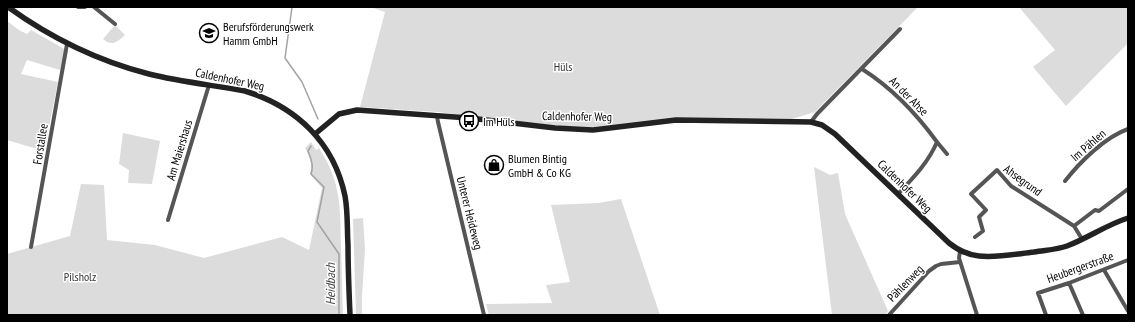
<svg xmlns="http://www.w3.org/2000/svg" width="1135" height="322" font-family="'PT Sans Narrow',sans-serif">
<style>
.green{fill:#dcdcdc}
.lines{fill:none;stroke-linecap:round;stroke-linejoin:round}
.stream{stroke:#a3a3a3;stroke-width:1.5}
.minor{stroke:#555;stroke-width:4}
.secondary{stroke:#222;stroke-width:5.5}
.labels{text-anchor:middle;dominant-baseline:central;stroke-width:3;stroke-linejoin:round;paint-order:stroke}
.poi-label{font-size:12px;fill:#000;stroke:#fff;text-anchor:start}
.park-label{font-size:12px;fill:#333;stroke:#fff}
.street-label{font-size:12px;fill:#000;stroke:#fff}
.water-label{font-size:13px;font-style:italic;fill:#444;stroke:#fff}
</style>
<rect width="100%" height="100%" fill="#fff"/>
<path class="green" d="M 370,7 L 918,7 L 815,112 L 792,119 L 693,118 L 594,127 L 556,126 L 437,112 L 360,107 L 385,12 Z
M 1019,7 L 1128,7 L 1128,43 L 1066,106 L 1033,67 L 1055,50 Z
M 7,21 L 19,30 L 27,34 L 31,30 L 68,51 L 66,60 L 60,70 L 27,60 L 21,74 L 58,82 L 44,151 L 7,140 Z
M 115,25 L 125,35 C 117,42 112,47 103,39 Z
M 123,133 L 160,141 L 152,184 L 128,183 L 129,170 L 119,164 Z
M 311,142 L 316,150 L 319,148 C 342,183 340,208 341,248 C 342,270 342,293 343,315 L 7,315 L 7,254 L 70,236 L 81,184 L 104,185 L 107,240 L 155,245 L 204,258 L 282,237 L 309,250 L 322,188 L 310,174 C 313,164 310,157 305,148 Z
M 814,167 L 830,175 L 838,173 L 845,214 L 888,311 L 885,315 L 832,315 Z
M 621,199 L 660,315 L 489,315 L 486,304 L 552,303 L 546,285 L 570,282 L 551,205 L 599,203 Z
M 363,218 L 365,249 L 362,296 L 362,315 L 356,315 L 353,219 Z"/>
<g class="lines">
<path class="stream" d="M 292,7 L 285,58 L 302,82 L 318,119
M 311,146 L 308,151 C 311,159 314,166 311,174 L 324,187 L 317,222 L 339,254 L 339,315"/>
<path class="minor" d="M 78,7 L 85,7
M 94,7 L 115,24
M 862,69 C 892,88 916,113 937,142 C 928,163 913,178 898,194
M 437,116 L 438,122 L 484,315
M 811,122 L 817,114 L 900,29
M 937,142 L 947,154
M 1065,181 C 1080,162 1105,137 1128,129
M 168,220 L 209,85
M 1074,226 L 1095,210 L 1099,211 L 1128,189
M 975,237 L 983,231 L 979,217 L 986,210 L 971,194 L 997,170 L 1011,186 L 1074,226 L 1082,239
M 31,247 L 67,44
M 960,251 L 959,258 L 977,315
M 1104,270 L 1128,311
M 1069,283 L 1083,315
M 889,315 L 929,271 L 936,266 L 941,264 L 960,262
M 1046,315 L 1038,293 L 1069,283 L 1128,260"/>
<path class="secondary" d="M 8,7 C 51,38 98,61 149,74 C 181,82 213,85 245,91 C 297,107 334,143 345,196 C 348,212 347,229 348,245 C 348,268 349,292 350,315
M 315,134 L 339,114 L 357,110 L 469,118 L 555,128 L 593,130 L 676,120 L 811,122 L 822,125 L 835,134 L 949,243 C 958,250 967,255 979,256 C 997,258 1016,254 1034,252 C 1045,250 1056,250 1067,246 C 1088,238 1106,225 1128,218"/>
</g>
<defs>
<g id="school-ring" transform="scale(1)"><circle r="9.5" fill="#fff" stroke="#000" stroke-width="1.5"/><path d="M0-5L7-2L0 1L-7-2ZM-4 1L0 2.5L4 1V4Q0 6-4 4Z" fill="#000"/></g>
<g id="bus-ring" transform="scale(1)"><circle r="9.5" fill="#fff" stroke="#000" stroke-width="1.5"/><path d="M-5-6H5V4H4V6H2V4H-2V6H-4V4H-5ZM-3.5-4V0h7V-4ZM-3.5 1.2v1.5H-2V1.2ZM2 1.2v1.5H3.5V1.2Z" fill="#000"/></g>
<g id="shop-ring" transform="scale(1)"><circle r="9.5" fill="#fff" stroke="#000" stroke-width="1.5"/><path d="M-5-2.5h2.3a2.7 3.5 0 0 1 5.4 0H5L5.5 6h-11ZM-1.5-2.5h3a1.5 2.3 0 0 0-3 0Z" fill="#000"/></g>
</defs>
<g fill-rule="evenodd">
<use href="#school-ring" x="209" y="33"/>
<use href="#bus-ring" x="469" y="121"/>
<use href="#shop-ring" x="494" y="165"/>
</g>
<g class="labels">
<g class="poi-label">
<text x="223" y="26">Berufsförderungswerk<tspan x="223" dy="14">Hamm GmbH</tspan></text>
<text x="483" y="121">Im Hüls</text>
<text x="508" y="158">Blumen Bintig<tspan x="508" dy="14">GmbH &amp; Co KG</tspan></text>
</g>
<g class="park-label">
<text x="563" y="66">Hüls</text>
<text x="80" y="276">Pilsholz</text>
</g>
<g class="street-label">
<text transform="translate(230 79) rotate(12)">Caldenhofer Weg</text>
<text transform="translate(909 96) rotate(45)">An der Ahse</text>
<text transform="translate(577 116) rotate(1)">Caldenhofer Weg</text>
<text transform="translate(40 144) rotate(-81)">Forstallee</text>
<text transform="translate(1088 145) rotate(-41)">Im Pählen</text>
<text transform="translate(179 150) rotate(-73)">Am Maiershaus</text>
<text transform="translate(1023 180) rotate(36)">Ahsegrund</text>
<text transform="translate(905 186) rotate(44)">Caldenhofer Weg</text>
<text transform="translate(470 213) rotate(76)">Unterer Heideweg</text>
<text transform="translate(1080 267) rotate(-20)">Heubergerstraße</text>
<text transform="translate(905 283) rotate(-46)">Pählenweg</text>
</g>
<g class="water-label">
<text transform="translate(330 284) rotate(-90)">Heidbach</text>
</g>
</g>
<rect width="1135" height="322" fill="none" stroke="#000000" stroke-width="16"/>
</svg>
